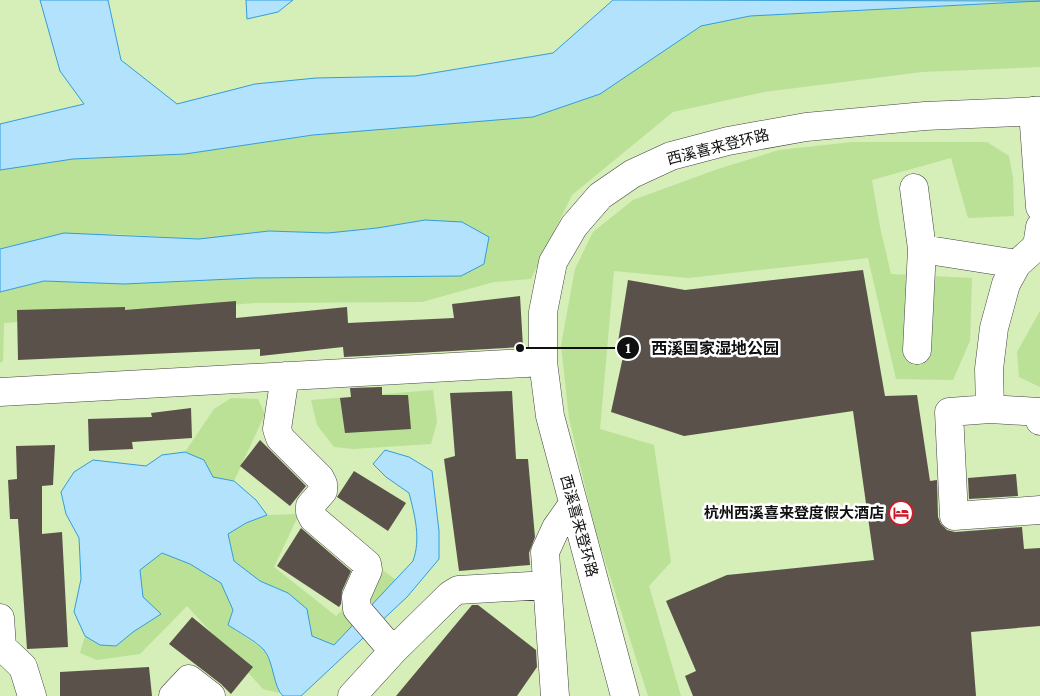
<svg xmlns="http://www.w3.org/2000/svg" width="1040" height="696" font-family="'Crimson Pro','Noto Sans SC',serif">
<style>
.green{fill:#d6eeb8}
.forest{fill:#bae196}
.water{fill:#b3e3fc;stroke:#339cda}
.building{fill:#5a514b}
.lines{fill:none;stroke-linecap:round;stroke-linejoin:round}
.minor-casing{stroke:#434343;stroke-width:29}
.minor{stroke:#fff;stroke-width:28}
.labels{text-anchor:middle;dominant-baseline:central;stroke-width:5;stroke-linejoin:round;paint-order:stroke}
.street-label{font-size:15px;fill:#101010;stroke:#fff}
.poi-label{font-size:15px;font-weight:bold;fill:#101010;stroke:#fff;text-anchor:end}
.leader{fill:none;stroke:#101010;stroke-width:2}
.callout-dot{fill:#101010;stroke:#fff;stroke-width:2}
.mark-label{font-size:15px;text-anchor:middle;font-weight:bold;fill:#fff}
.callout-label{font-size:16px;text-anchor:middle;font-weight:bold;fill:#101010;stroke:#fff;stroke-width:5;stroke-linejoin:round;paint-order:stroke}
</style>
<rect width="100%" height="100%" fill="#fffcf3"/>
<path class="green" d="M 0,0 L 1040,0 L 1040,696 L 0,696 Z"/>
<path class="forest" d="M 1040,1 L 1040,67 L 922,72 L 764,92 L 673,112 L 572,195 L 531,279 L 494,282 L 422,302 L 255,303 L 4,323 L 3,361 L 0,363 L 0,292 L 44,281 L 124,284 L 253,278 L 461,276 L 425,220 L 377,228 L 328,233 L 269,231 L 199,239 L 115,234 L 5,247 L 0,249 L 0,170 L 73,159 L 185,154 L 600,94 L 701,26 L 750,16 Z
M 852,142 L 987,142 L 1009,156 L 1013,178 L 1014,216 L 968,218 L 951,158 L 872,180 L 880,227 L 891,274 L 972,278 L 970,341 L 953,380 L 896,379 L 868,258 L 688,278 L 614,271 L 600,429 L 654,445 L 671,562 L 649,586 L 681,696 L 648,696 L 595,529 L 569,418 L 561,345 L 575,269 L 593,232 L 633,200 L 718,169 L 779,150 Z
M 1040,311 L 1040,387 L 1019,377 L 1017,352 Z
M 433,390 L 437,422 L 431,444 L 353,449 L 334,447 L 317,425 L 311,400 Z
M 231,398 L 258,399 L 265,414 L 234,481 L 213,477 L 204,460 L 185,452 L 214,409 Z
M 299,514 L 274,567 L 336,616 L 384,571 L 396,580 L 335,645 L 312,636 L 307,609 L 288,593 L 260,581 L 234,561 L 228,534 L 246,523 L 267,515 Z
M 162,553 L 190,564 L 221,583 L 233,610 L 228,625 L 263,649 L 273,667 L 279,693 L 263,689 L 187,606 L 140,654 L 97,660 L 80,653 L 85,636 L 100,645 L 116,646 L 133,632 L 160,614 L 143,597 L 140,570 Z"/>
<path class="water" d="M 40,0 L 108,0 L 121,60 L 177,104 L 255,84 L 316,78 L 415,76 L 553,53 L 613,0 L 1040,1 L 750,16 L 701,26 L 600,94 L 533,117 L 313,135 L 185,154 L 73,159 L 0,170 L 0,124 L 84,104 L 60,71 Z
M 246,0 L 293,0 L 278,12 L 247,19 Z
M 425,220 L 462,222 L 489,237 L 484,264 L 461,276 L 253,278 L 124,284 L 44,281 L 0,292 L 0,249 L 64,233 L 199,239 L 269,231 L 328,233 L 377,228 Z
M 385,450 L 409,457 L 432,471 L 439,531 L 439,559 L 407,597 L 301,696 L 283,696 C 273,687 274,662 264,650 C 257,642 237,631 228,625 L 233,610 L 221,583 L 190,564 L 162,553 L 140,570 L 143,597 L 161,614 L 133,632 L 116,646 L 100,645 L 85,636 L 74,612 L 81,579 L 79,538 L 66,514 L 61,492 L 74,472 L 93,460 L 146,466 L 162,455 L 185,452 L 204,460 L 213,477 L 234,481 L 256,500 L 267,515 L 246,523 L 228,534 L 234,561 L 260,581 L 288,593 L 307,609 L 312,636 L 334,645 L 413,561 C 421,539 415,516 409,493 L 386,477 L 373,464 Z"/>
<path class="building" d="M 863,270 L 885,396 L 917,395 L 930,481 L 937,480 L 938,517 L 941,524 L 947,530 L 955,532 L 1022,527 L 1024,549 L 1040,548 L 1040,626 L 971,632 L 976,696 L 693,696 L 685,676 L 696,671 L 666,601 L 727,575 L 874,560 L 853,411 L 684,436 L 611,412 L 626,343 L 618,342 L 628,280 L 685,290 Z
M 520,296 L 523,347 L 344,357 L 343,347 L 260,356 L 260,349 L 18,360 L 17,310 L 125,307 L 125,310 L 236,301 L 236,318 L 347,307 L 348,323 L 454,318 L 452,304 Z
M 382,387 L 382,395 L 408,395 L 411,429 L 345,433 L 340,398 L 351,397 L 350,388 Z
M 512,391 L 516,459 L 528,459 L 535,537 L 529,553 L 530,565 L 459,571 L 444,459 L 455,456 L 450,393 Z
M 191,408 L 192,438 L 132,442 L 133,449 L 89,451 L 88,419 L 152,417 L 151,413 Z
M 260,440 L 306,486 L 290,506 L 240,466 Z
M 55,445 L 53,485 L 42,486 L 42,534 L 62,532 L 68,647 L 27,649 L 18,519 L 10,519 L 8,480 L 17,479 L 16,446 Z
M 354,471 L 406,503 L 388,531 L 337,497 Z
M 1016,474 L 1018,496 L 969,499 L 968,478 Z
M 301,528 L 351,571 L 342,591 L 341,604 L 339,607 L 277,566 Z
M 472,605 L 478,605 L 536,650 L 537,667 L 517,696 L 396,696 Z
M 192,617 L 253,667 L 231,694 L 221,684 L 169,644 Z
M 149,667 L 152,696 L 60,696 L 60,672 Z"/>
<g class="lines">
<g class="minor-casing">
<path id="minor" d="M 1033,111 L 1040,207
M 914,188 L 922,249 L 917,350
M 922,249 L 1017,264
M 285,376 L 277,429 L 280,438 L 320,478 L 323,484 L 323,491 L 310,506 L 310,512 L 313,518 L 367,564 L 368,570 L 356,597 L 357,609 L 393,651 L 352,696
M 0,392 L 543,362
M 990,409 L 989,369 L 994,328 L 1006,284 L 1017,264 L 1037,246 L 1040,227
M 1040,421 L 1039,412 L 990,409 L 949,412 L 954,516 L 1040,510
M 0,618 L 2,647 L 23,667 L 32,696
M 393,651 L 450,595 L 458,590 L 547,585
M 173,696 L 189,679 L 211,696
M 555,696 L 545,552 L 556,528 L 573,504
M 625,696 L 550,416 L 543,362 L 543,312 L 553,262 L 574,226 L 600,196 L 632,174 L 671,156 L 728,141 L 806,127 L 925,116 L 1040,111"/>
</g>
<use href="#minor" class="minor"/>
</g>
<defs>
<g id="hotel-ring" transform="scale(1.25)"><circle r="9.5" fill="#fff" stroke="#cf1a28" stroke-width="1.5"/><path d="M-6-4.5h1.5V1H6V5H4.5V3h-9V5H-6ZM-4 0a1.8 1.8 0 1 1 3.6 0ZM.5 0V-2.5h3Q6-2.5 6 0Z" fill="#cf1a28"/></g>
</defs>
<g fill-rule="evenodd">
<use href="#hotel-ring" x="901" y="513"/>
</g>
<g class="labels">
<g class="street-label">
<text transform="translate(718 147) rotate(-14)">西溪喜来登环路</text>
<text transform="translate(579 526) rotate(75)">西溪喜来登环路</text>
</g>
<g class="poi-label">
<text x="884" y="513">杭州西溪喜来登度假大酒店</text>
</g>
</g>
<path class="leader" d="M520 348L628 348"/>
<g class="callout-dot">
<circle cx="520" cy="348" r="5"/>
<circle cx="628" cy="348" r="12"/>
</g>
<g class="mark-label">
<text x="628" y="353">1</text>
</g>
<g class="callout-label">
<text x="715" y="354">西溪国家湿地公园</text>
</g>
</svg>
